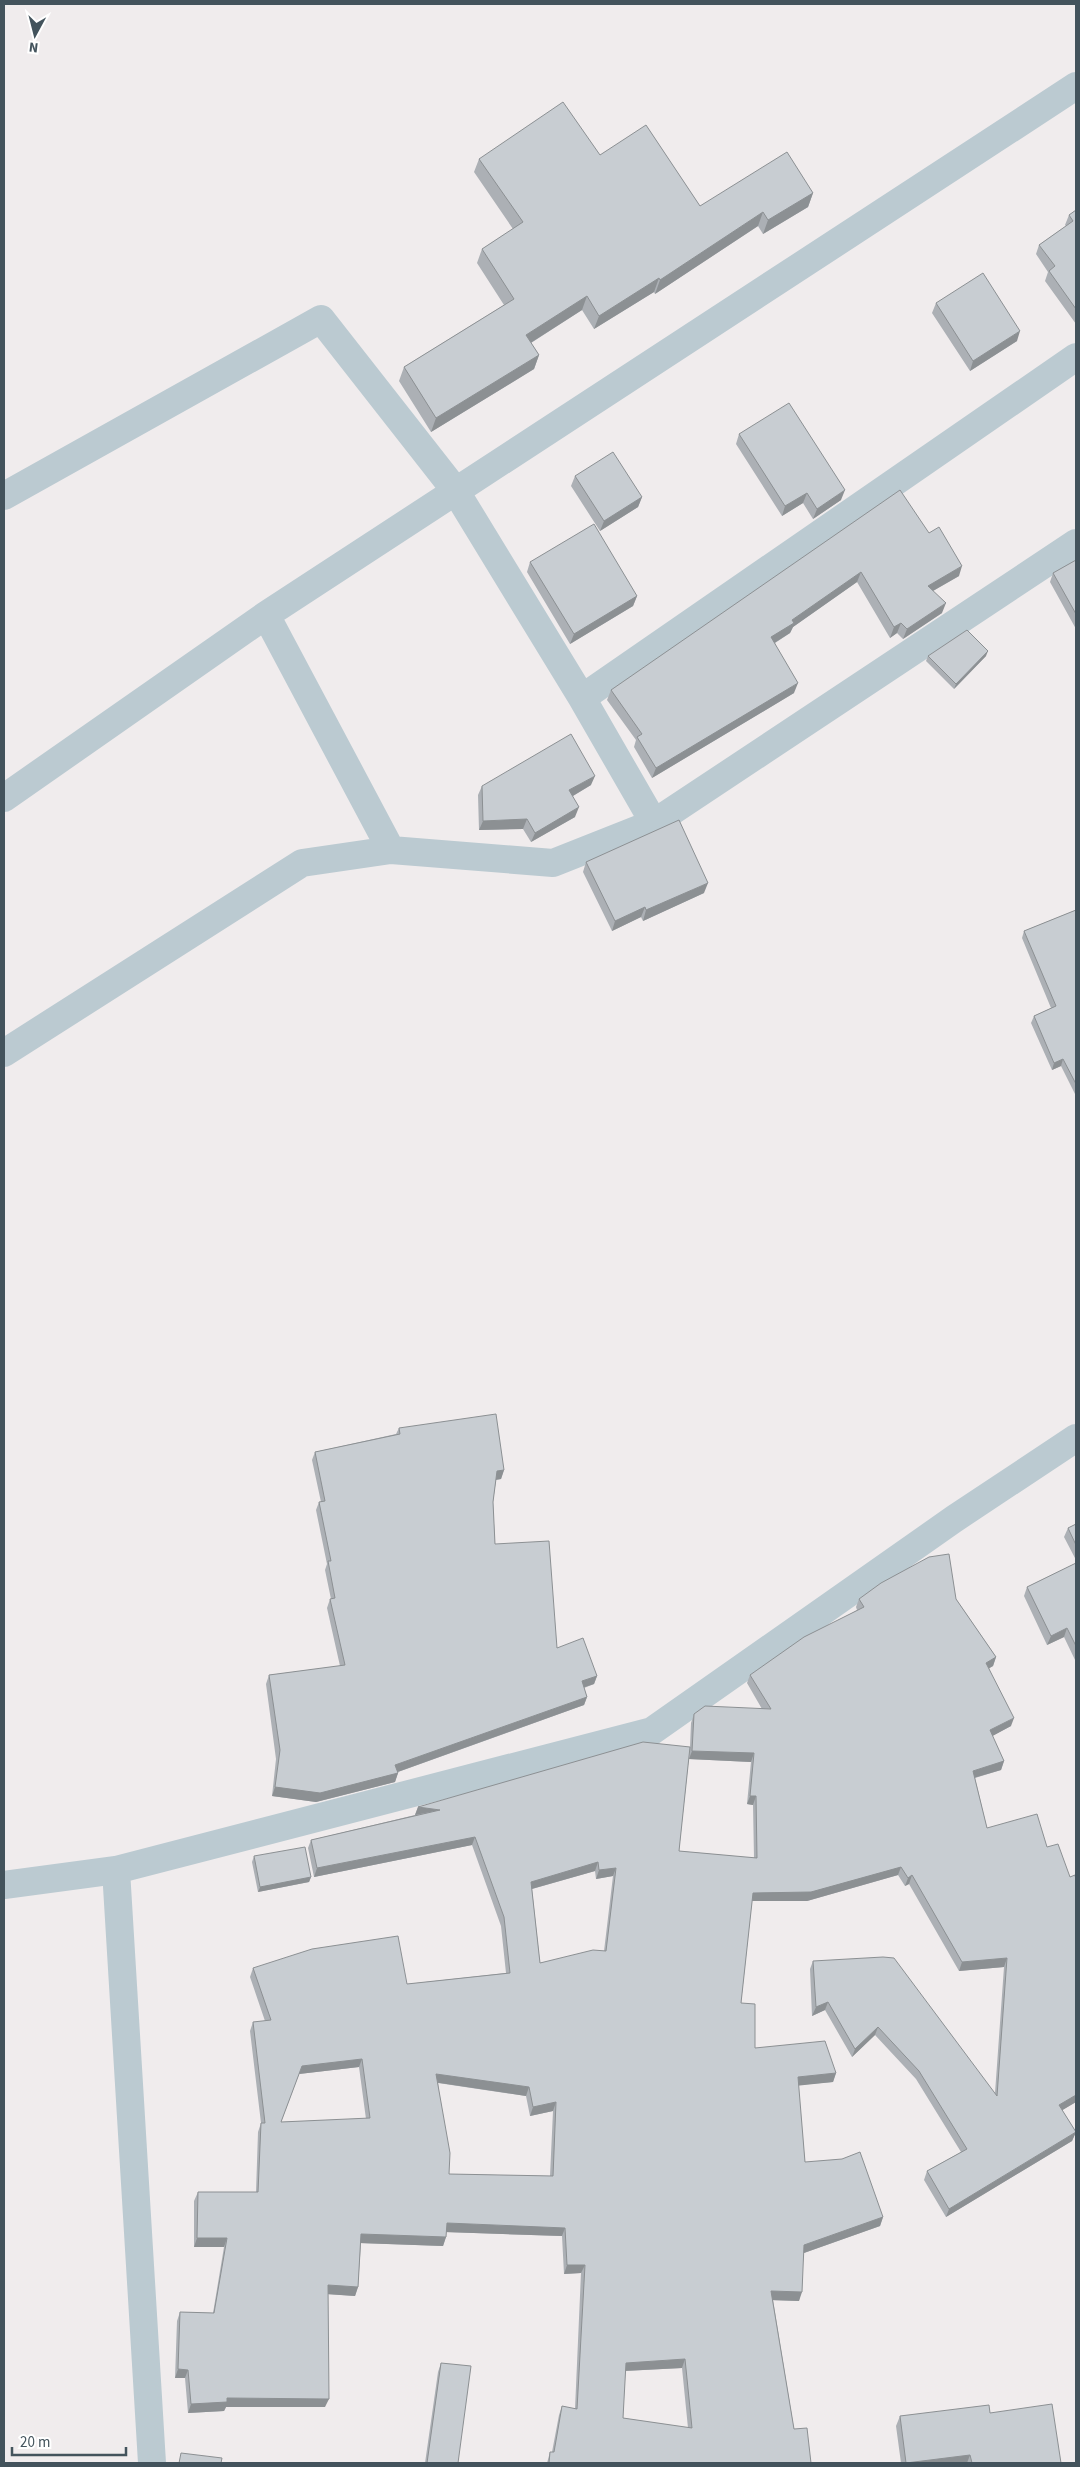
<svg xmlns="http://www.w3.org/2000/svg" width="1080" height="2467" font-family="'Source Sans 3',sans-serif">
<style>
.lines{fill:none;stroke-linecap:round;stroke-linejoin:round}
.minor{stroke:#bbcad1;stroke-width:28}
.wall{fill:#acb0b5;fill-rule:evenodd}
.shaded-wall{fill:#8c9093}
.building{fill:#c8cdd2;stroke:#8c9093;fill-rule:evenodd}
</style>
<rect width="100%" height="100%" fill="#f0eced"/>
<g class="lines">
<path class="minor" d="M 4,496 L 321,319 L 455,490 L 582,698 L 654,823
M 266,615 L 391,850
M 582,698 L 1076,357
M 4,798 L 266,615 L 1076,86
M 4,1053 L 302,863 L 391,850 L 553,863 L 654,823 L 1076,543
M 116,1870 L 152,2463
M 4,1885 L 116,1870 L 652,1731 L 954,1519 L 1076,1438"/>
</g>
<path class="wall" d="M 600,155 L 700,206 L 813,193 L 808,207 L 763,234 L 758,226 L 655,294 L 654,292 L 594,329 L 582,310 L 531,343 L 539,355 L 534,369 L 431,432 L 399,381 L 404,367 L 504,305 L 477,263 L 482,249 L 513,229 L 474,172 L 479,159 Z
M 1076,210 L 1076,324 L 1045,281 L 1048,272 L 1036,254 L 1039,245 L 1066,226 L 1065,225 L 1069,215 Z
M 936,303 L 1017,341 L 970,371 L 932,313 Z
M 739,434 L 841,500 L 813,519 L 803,503 L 782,516 L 736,444 Z
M 575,476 L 642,497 L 638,507 L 600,531 L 571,486 Z
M 929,533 L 959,576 L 933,591 L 942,613 L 903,639 L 897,633 L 890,638 L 857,582 L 793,627 L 790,633 L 775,643 L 794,693 L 652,778 L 634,747 L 636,740 L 607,700 L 611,690 Z
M 1076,560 L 1076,629 L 1050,582 L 1053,573 Z
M 530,562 L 637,596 L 633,606 L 570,644 L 527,572 Z
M 928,656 L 986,656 L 954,689 L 926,661 Z
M 591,785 L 573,796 L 575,817 L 531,842 L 523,829 L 479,830 L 478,795 L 482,786 Z
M 586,862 L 704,893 L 643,921 L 641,917 L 612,931 L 583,872 Z
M 1076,910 L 1076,1096 L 1061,1066 L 1052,1070 L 1031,1023 L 1034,1016 L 1051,1008 L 1022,938 L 1024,931 Z
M 399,1428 L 504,1470 L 501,1479 L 496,1480 L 493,1502 L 495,1544 L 557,1648 L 597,1676 L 594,1684 L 584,1688 L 587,1697 L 584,1705 L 398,1772 L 398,1773 L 395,1782 L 316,1802 L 272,1796 L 276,1759 L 266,1684 L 269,1675 L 340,1666 L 327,1608 L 330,1599 L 331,1599 L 325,1570 L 327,1564 L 316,1510 L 319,1502 L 321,1502 L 312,1460 L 315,1452 L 396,1434 Z
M 1076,1524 L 1076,1560 L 1064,1537 L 1068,1528 Z
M 1076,1563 L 1076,1662 L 1064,1637 L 1047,1645 L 1024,1596 L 1027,1587 Z
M 859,1599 L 956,1599 L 996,1657 L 993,1666 L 989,1668 L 1011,1726 L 992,1736 L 1004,1761 L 1001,1770 L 975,1778 L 987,1828 L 1076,2102 L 1062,2110 L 1076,2132 L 1072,2141 L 946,2217 L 924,2180 L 927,2171 L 961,2152 L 916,2079 L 875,2035 L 852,2057 L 825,2010 L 812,2016 L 810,1969 L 813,1961 L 995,2093 L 1004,1967 L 959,1971 L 909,1884 L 905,1886 L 898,1875 L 807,1901 L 752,1901 L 741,2003 L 755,2048 L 836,2073 L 833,2082 L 798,2085 L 805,2162 L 883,2217 L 880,2226 L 804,2253 L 799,2301 L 773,2300 L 794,2429 L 811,2463 L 547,2463 L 550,2452 L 552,2452 L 559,2415 L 562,2406 L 575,2409 L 581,2273 L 564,2274 L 562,2236 L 446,2232 L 446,2237 L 443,2246 L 361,2243 L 358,2287 L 355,2296 L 328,2294 L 325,2407 L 226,2407 L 224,2411 L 188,2413 L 185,2378 L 175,2378 L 177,2321 L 180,2312 L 213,2313 L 224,2247 L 194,2247 L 194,2201 L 198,2192 L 256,2192 L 258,2132 L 261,2123 L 250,2031 L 253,2022 L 265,2021 L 250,1977 L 253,1968 L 407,1984 L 506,1973 L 501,1926 L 472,1845 L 314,1877 L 308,1848 L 311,1840 L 415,1815 L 418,1807 L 690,1747 L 691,1723 L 694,1714 L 762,1709 L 747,1683 L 750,1675 L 857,1610 L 856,1607 ZM 690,1747 L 689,1759 L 751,1762 L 747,1804 L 753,1805 L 754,1858 L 679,1851 ZM 595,1871 L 596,1879 L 613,1876 L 604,1951 L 540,1963 L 532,1889 ZM 359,2067 L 366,2119 L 281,2122 L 299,2074 ZM 438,2083 L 526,2096 L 530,2116 L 553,2111 L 550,2176 L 449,2174 ZM 682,2368 L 688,2428 L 623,2418 L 625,2371 Z
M 254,1856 L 311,1877 L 309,1882 L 258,1892 L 252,1862 Z
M 441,2363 L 458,2463 L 425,2463 L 438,2372 Z
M 990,2413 L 1061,2463 L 901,2463 L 896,2426 L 900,2416 Z"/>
<path class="shaded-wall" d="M 813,193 L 808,207 L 763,234 L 768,220 Z
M 763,212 L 758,226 L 655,294 L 660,280 Z
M 659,278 L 654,292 L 594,329 L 599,316 Z
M 587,296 L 582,310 L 521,349 L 526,335 Z
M 1020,331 L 1017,341 L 970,371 L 973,361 Z
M 539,355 L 534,369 L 431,432 L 436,418 Z
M 845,490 L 841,500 L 813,519 L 817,509 Z
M 807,493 L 803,503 L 782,516 L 785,506 Z
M 642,497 L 638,507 L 600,531 L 604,521 Z
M 962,566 L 959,576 L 924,596 L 928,586 Z
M 861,572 L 857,582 L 793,627 L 790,633 L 768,647 L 771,637 L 792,620 Z
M 637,596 L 633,606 L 570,644 L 574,634 Z
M 946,603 L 942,613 L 903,639 L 907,629 Z
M 901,623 L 897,633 L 890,638 L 894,627 Z
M 988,651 L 986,656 L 954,689 L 956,684 Z
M 798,683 L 794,693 L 652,778 L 656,768 Z
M 595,776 L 591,785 L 566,800 L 569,790 Z
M 579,807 L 575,817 L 531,842 L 535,833 Z
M 527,819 L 523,829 L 479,830 L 483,821 Z
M 708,883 L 704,893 L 643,921 L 646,910 Z
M 645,907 L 641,917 L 612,931 L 615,921 Z
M 1063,1059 L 1061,1066 L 1052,1070 L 1054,1063 Z
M 504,1470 L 501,1479 L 494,1480 L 497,1471 Z
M 1067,1628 L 1064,1637 L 1047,1645 L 1051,1636 Z
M 996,1657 L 993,1666 L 983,1672 L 986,1663 Z
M 597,1676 L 594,1684 L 579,1689 L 582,1681 Z
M 587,1697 L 584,1705 L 392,1774 L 395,1765 Z
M 1014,1718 L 1011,1726 L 987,1739 L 990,1730 Z
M 692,1751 L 754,1753 L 751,1762 L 689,1759 Z
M 1004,1761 L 1001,1770 L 970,1779 L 973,1771 Z
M 398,1773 L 395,1782 L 316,1802 L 272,1796 L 275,1787 Z
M 750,1796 L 756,1796 L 753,1805 L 747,1804 Z
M 418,1807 L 440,1810 L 415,1815 Z
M 475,1837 L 472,1845 L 314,1877 L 317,1868 Z
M 598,1862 L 595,1871 L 528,1890 L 531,1882 Z
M 901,1867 L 898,1875 L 807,1901 L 750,1901 L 753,1893 Z
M 616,1868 L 613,1876 L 596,1879 L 599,1870 Z
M 912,1875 L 909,1884 L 905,1886 L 908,1878 Z
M 311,1877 L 309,1882 L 258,1892 L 260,1887 Z
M 1007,1958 L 1004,1967 L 959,1971 L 962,1962 Z
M 828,2002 L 825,2010 L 812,2016 L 816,2007 Z
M 878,2027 L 875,2035 L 852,2057 L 855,2049 Z
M 362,2059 L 359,2067 L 299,2074 L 302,2066 Z
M 836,2073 L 833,2082 L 795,2086 L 798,2077 Z
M 436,2074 L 529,2087 L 526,2096 L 433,2082 Z
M 1076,2095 L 1076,2102 L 1056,2114 L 1059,2105 Z
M 556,2102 L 553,2111 L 530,2116 L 533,2107 Z
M 1076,2132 L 1072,2141 L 946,2217 L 949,2209 Z
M 883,2217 L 880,2226 L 801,2254 L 804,2245 Z
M 447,2223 L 565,2228 L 562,2236 L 444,2232 Z
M 361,2234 L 446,2237 L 443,2246 L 358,2243 Z
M 197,2238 L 227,2238 L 224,2247 L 194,2247 Z
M 567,2265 L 585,2265 L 581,2273 L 564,2274 Z
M 328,2285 L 358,2287 L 355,2296 L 325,2294 Z
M 771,2291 L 802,2292 L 799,2301 L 768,2300 Z
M 685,2359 L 682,2368 L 623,2371 L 626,2363 Z
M 178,2369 L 188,2370 L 185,2378 L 175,2378 Z
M 227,2398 L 329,2399 L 325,2407 L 226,2407 L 224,2411 L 188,2413 L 191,2404 Z
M 970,2455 L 967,2463 L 906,2463 Z"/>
<path class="building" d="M 563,102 L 600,155 L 646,125 L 700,206 L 787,152 L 813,193 L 768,220 L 763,212 L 660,280 L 659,278 L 599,316 L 587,296 L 526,335 L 539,355 L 436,418 L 404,367 L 514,299 L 482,249 L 523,222 L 479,159 Z
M 1076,210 L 1076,309 L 1049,271 L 1055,266 L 1039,245 L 1073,221 L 1069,215 Z
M 983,273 L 1020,331 L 973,361 L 936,303 Z
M 789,403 L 845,490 L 817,509 L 807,493 L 785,506 L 739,434 Z
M 613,452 L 642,497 L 604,521 L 575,476 Z
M 900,490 L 929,533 L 939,527 L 962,566 L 928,586 L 946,603 L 907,629 L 901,623 L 894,627 L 861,572 L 792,620 L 794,623 L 771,637 L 798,683 L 656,768 L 637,737 L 642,734 L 611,690 Z
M 594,524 L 637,596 L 574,634 L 530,562 Z
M 1076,560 L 1076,614 L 1053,573 Z
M 967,630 L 988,651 L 956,684 L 928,656 Z
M 571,734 L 595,776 L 569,790 L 579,807 L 535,833 L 527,819 L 483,821 L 482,786 Z
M 679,820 L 708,883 L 646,910 L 645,907 L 615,921 L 586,862 Z
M 1076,910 L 1076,1084 L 1063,1059 L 1054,1063 L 1034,1016 L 1056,1006 L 1024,931 Z
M 496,1414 L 504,1470 L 497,1471 L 493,1502 L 495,1544 L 549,1541 L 557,1648 L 583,1638 L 597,1676 L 582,1681 L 587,1697 L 395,1765 L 398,1773 L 320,1793 L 275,1787 L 280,1750 L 269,1675 L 345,1665 L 330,1599 L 335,1598 L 328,1561 L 331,1561 L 319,1502 L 325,1501 L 315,1452 L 400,1434 L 399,1428 Z
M 1076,1524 L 1076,1545 L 1068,1528 Z
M 949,1554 L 956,1599 L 996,1657 L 986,1663 L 1014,1718 L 990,1730 L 1004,1761 L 973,1771 L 987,1828 L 1037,1814 L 1047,1847 L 1058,1844 L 1070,1877 L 1075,1875 L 1076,1880 L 1076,2095 L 1059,2105 L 1076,2132 L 949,2209 L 927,2171 L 967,2149 L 919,2071 L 878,2027 L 855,2049 L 828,2002 L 816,2007 L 813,1961 L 883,1957 L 894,1958 L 997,2096 L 1007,1958 L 962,1962 L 912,1875 L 908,1878 L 901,1867 L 811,1892 L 753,1893 L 741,2003 L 755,2004 L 755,2048 L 825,2041 L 836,2073 L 798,2077 L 805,2162 L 842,2159 L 860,2152 L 883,2217 L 804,2245 L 802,2292 L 771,2291 L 794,2429 L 807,2428 L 811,2463 L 549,2463 L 550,2452 L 554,2452 L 562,2406 L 577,2409 L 585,2265 L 567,2265 L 565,2228 L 447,2223 L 446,2237 L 361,2234 L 358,2287 L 328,2285 L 329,2399 L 227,2398 L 227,2402 L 191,2404 L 188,2370 L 178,2369 L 180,2312 L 214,2313 L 227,2238 L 197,2238 L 198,2192 L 258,2192 L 261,2123 L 265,2123 L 253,2022 L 271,2020 L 253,1968 L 312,1949 L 398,1936 L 407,1984 L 510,1973 L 504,1917 L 475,1837 L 317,1868 L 311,1840 L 440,1810 L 418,1807 L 643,1742 L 690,1747 L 679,1851 L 757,1858 L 756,1796 L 750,1796 L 754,1753 L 692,1751 L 694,1714 L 705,1706 L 771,1709 L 750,1675 L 804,1637 L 864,1607 L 859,1599 L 881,1583 L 929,1557 ZM 598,1862 L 599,1870 L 616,1868 L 606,1951 L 593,1950 L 540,1963 L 531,1882 ZM 362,2059 L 370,2118 L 281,2122 L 302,2066 ZM 436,2074 L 529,2087 L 533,2107 L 556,2102 L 553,2176 L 449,2174 L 450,2153 ZM 685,2359 L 692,2428 L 623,2418 L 626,2363 Z
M 1076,1563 L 1076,1646 L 1067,1628 L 1051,1636 L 1027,1587 Z
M 305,1847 L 311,1877 L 260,1887 L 254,1856 Z
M 441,2363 L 471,2366 L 458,2463 L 427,2463 Z
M 1052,2404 L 1061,2463 L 972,2463 L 970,2455 L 906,2463 L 900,2416 L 989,2405 L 990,2413 Z
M 181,2453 L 222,2458 L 221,2463 L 179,2463 Z"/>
<rect width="1080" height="2467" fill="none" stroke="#43535c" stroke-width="10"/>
<g transform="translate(35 35) rotate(187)" stroke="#ffffff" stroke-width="4" paint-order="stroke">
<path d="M0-4L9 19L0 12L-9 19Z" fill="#43535c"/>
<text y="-8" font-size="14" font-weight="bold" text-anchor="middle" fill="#43535c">N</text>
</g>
<path d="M12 2447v8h114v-8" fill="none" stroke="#43535c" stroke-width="2.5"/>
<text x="20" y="2447" font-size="15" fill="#43535c" stroke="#ffffff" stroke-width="4" paint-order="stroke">20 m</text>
</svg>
